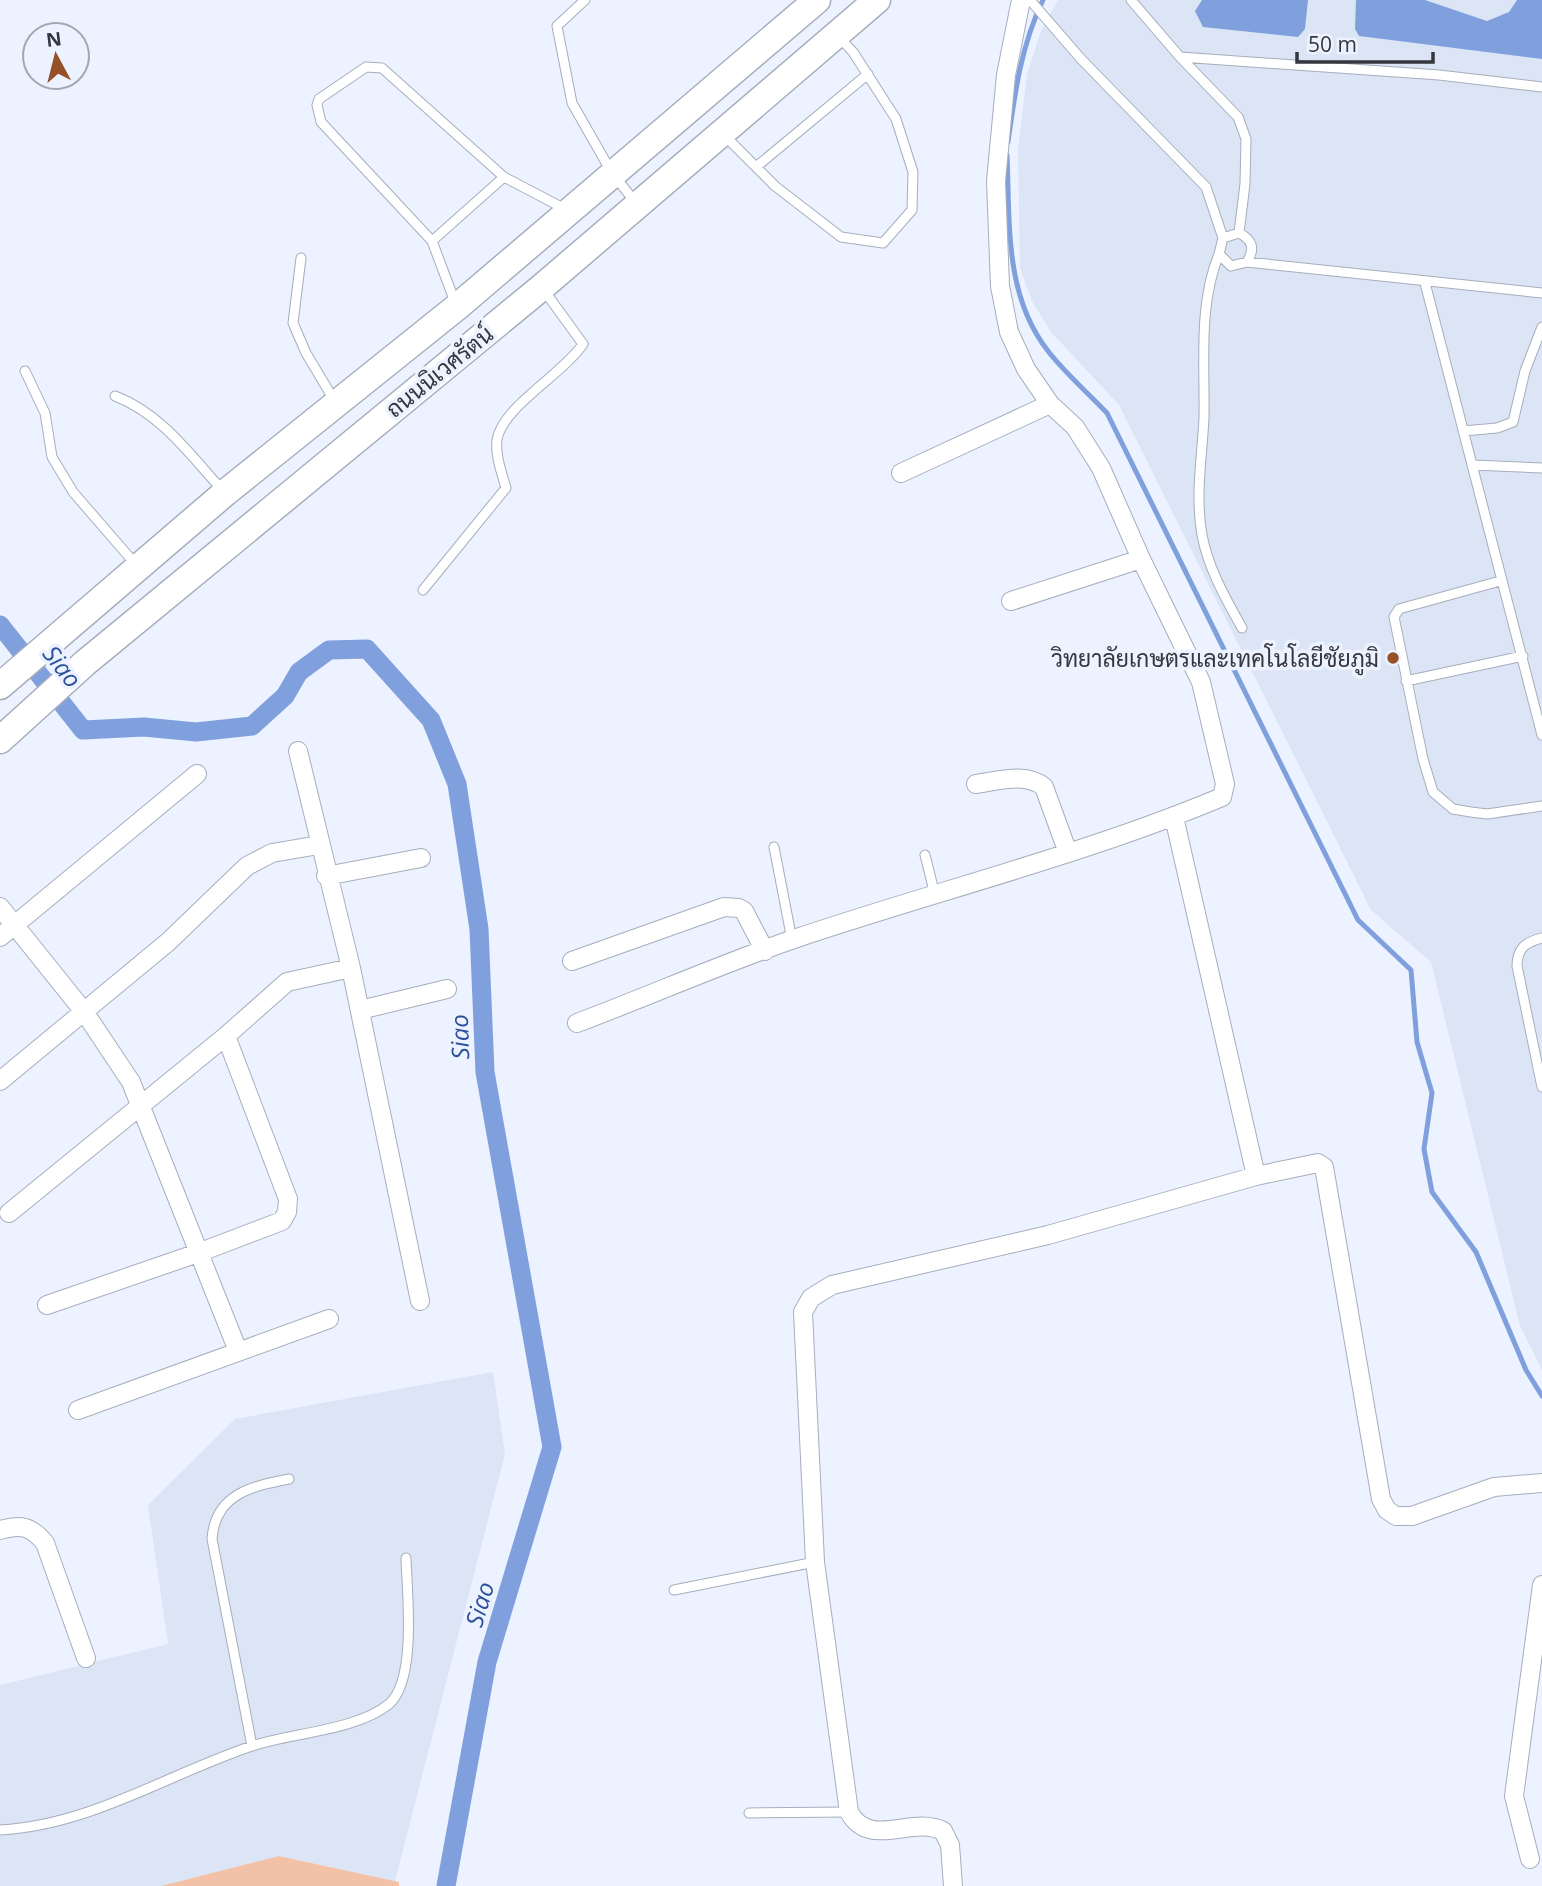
<svg xmlns="http://www.w3.org/2000/svg" width="1542" height="1886" font-family="'Open Sans',Sarabun,sans-serif">
<style>
.built{fill:#dbe5f5}
.green{fill:#f3c1a7}
.water{fill:#80a0dd}
.lines{fill:none;stroke-linecap:round;stroke-linejoin:round}
.stream{stroke:#80a0dd;stroke-width:5}
.canal{stroke:#80a0dd;stroke-width:19}
.service-casing{stroke:#a6aebc;stroke-width:11}
.minor-casing{stroke:#a6aebc;stroke-width:20}
.primary-casing{stroke:#a6aebc;stroke-width:29}
.service{stroke:#fff;stroke-width:9}
.minor{stroke:#fff;stroke-width:18}
.primary{stroke:#fff;stroke-width:26}
.poi-dot{fill:#975128;stroke:#ecf2ff;stroke-width:2.5}
.labels{text-anchor:middle;dominant-baseline:central;stroke-width:7;stroke-linejoin:round;paint-order:stroke}
.street-label{font-size:23px;fill:#34373d;stroke:#ecf2ff}
.poi-label{font-size:23px;fill:#34373d;stroke:#ecf2ff;text-anchor:end}
.water-label{font-size:24px;font-style:italic;fill:#2c5099;stroke:#ecf2ff}
</style>
<rect width="100%" height="100%" fill="#ecf2ff"/>
<path class="built" d="M 1058,0 L 1542,0 L 1542,1370 L 1520,1326 L 1431,962 L 1371,910 L 1119,405 L 1051,332 L 1032,301 L 1020,268 L 1018,149 L 1027,74 L 1041,31 Z
M 493,1372 L 505,1454 L 395,1881 L 279,1856 L 161,1886 L 0,1886 L 0,1685 L 168,1644 L 148,1505 L 235,1419 Z"/>
<path class="green" d="M 279,1856 L 399,1882 L 399,1886 L 161,1886 Z"/>
<path class="water" d="M 1202,0 L 1308,0 L 1305,29 L 1298,37 L 1203,27 L 1195,11 Z
M 1356,0 L 1425,0 L 1487,21 L 1509,12 L 1517,0 L 1542,0 L 1542,59 L 1359,36 L 1355,29 Z"/>
<g class="lines">
<path class="stream" d="M 1008,142 C 1015,92 1021,46 1043,0
M 1007,155 C 1010,222 1004,295 1048,351 C 1065,373 1087,392 1107,413 L 1358,920 L 1411,970 L 1417,1042 L 1432,1093 L 1424,1149 L 1432,1192 L 1476,1252 L 1526,1370 L 1542,1396"/>
<path class="canal" d="M 0,625 L 83,730 L 144,727 L 196,732 L 252,726 L 285,696 L 299,672 L 329,650 L 367,649 L 431,720 L 457,784 L 479,929 L 485,1072 L 552,1447 L 487,1662 L 446,1886"/>
<g class="service-casing">
<path id="service" d="M 585,0 L 557,26 L 572,103 L 612,173 L 636,203
M 1030,0 L 1081,59 L 1206,187 L 1223,238
M 1131,0 L 1180,57 L 1238,117 L 1246,139 L 1245,184 L 1239,233
M 1180,57 L 1439,75 L 1542,87
M 723,134 L 775,186 L 841,237 L 883,243 L 912,210 L 913,172 L 896,119 L 853,52 L 839,37
M 756,167 L 868,74
M 432,241 L 504,177
M 1219,254 C 1198,305 1205,364 1204,418 C 1202,457 1195,496 1202,535 C 1208,568 1226,599 1242,628
M 301,258 L 293,323 L 306,353 L 334,400
M 1247,262 C 1255,249 1253,240 1239,233 L 1223,238 L 1219,254 L 1231,266 L 1247,262 L 1542,293
M 1425,283 L 1542,735
M 455,302 L 432,241 L 321,122 L 317,105 L 319,99 L 366,67 L 382,68 L 504,177 L 567,210
M 25,371 L 45,413 L 52,457 L 73,492 L 137,566
M 115,396 C 162,414 191,456 224,492
M 1463,431 L 1497,428 L 1513,422 L 1525,371 L 1542,327
M 1472,465 L 1542,468
M 1500,581 L 1399,609 L 1394,617 L 1423,759 L 1433,792 L 1453,809 L 1471,812 L 1487,814 L 1542,806
M 423,590 L 506,488 C 502,474 495,455 497,440 C 502,407 563,374 583,344 L 543,289
M 1406,681 L 1523,656
M 774,847 L 792,940
M 925,855 L 935,895
M 1542,938 C 1525,942 1517,949 1517,966 L 1542,1087
M 674,1590 L 815,1562
M 252,1746 L 212,1539 C 215,1494 252,1486 289,1479
M 749,1813 L 849,1812
M 0,1830 C 91,1825 168,1774 252,1746 C 291,1733 358,1730 389,1704 C 417,1680 407,1592 406,1558"/>
</g>
<g class="minor-casing">
<path id="minor" d="M 901,473 L 1050,404
M 1011,601 L 1141,559
M 298,751 L 351,968 L 420,1301
M 976,784 C 998,781 1026,772 1044,787 L 1068,853
M 1174,817 L 1256,1176
M 326,876 L 421,858
M 0,907 L 85,1013 L 131,1082 L 238,1351
M 0,937 L 197,774
M 572,961 L 724,907 L 739,908 L 744,911 L 765,951
M 360,1010 L 447,989
M 577,1023 C 649,996 721,964 794,939 C 936,891 1083,855 1222,797 L 1225,784 L 1201,682 L 1141,559 L 1101,468 L 1075,427 L 1050,404 L 1026,369 L 1009,332 L 1000,286 L 996,181 L 1006,75 L 1021,0
M 0,1081 L 168,942 L 247,866 L 272,853 L 319,845
M 9,1213 L 226,1036 L 287,982 L 351,968
M 47,1305 L 198,1253 L 282,1221 L 287,1212 L 288,1199 L 226,1036
M 78,1410 L 329,1319
M 0,1530 C 21,1524 31,1526 45,1543 L 86,1658
M 1530,1859 L 1514,1796 L 1542,1585
M 953,1886 L 950,1845 L 943,1831 C 912,1815 870,1850 849,1812 L 815,1562 L 803,1312 L 811,1298 L 832,1285 L 1048,1235 L 1256,1176 L 1318,1163 L 1324,1167 L 1381,1499 L 1387,1510 L 1396,1516 L 1412,1516 L 1494,1487 L 1542,1483"/>
</g>
<g class="primary-casing">
<path id="primary" d="M 0,686 L 225,493 L 457,307 L 817,0
M 0,740 L 85,663 L 542,287 L 877,0"/>
</g>
<use href="#service" class="service"/>
<use href="#minor" class="minor"/>
<use href="#primary" class="primary"/>
</g>
<circle class="poi-dot" cx="1393" cy="658" r="7"/>
<g class="labels">
<g class="street-label">
<text transform="translate(439 371) rotate(-39)">ถนนนิเวศรัตน์</text>
</g>
<g class="poi-label">
<text x="1379" y="658">วิทยาลัยเกษตรและเทคโนโลยีชัยภูมิ</text>
</g>
<g class="water-label">
<text transform="translate(63 666) rotate(52)">Siao</text>
<text transform="translate(459 1037) rotate(-92)">Siao</text>
<text transform="translate(479 1604) rotate(-73)">Siao</text>
</g>
</g>
<g transform="translate(56 56) rotate(353)"><circle r="33" fill="#ecf2ff" stroke="#a2a7b1" stroke-width="2"/>
<path d="M0-5L12 26L0 18L-12 26Z" fill="#975128"/>
<text y="-10" font-size="19" font-weight="bold" text-anchor="middle" fill="#34373d">N</text>
</g>
<path d="M1297 52v10h136v-10" fill="none" stroke="#34373d" stroke-width="3.5"/>
<text x="1308" y="52" font-size="21" fill="#34373d" stroke="#ecf2ff" stroke-width="5" paint-order="stroke">50 m</text>
</svg>
